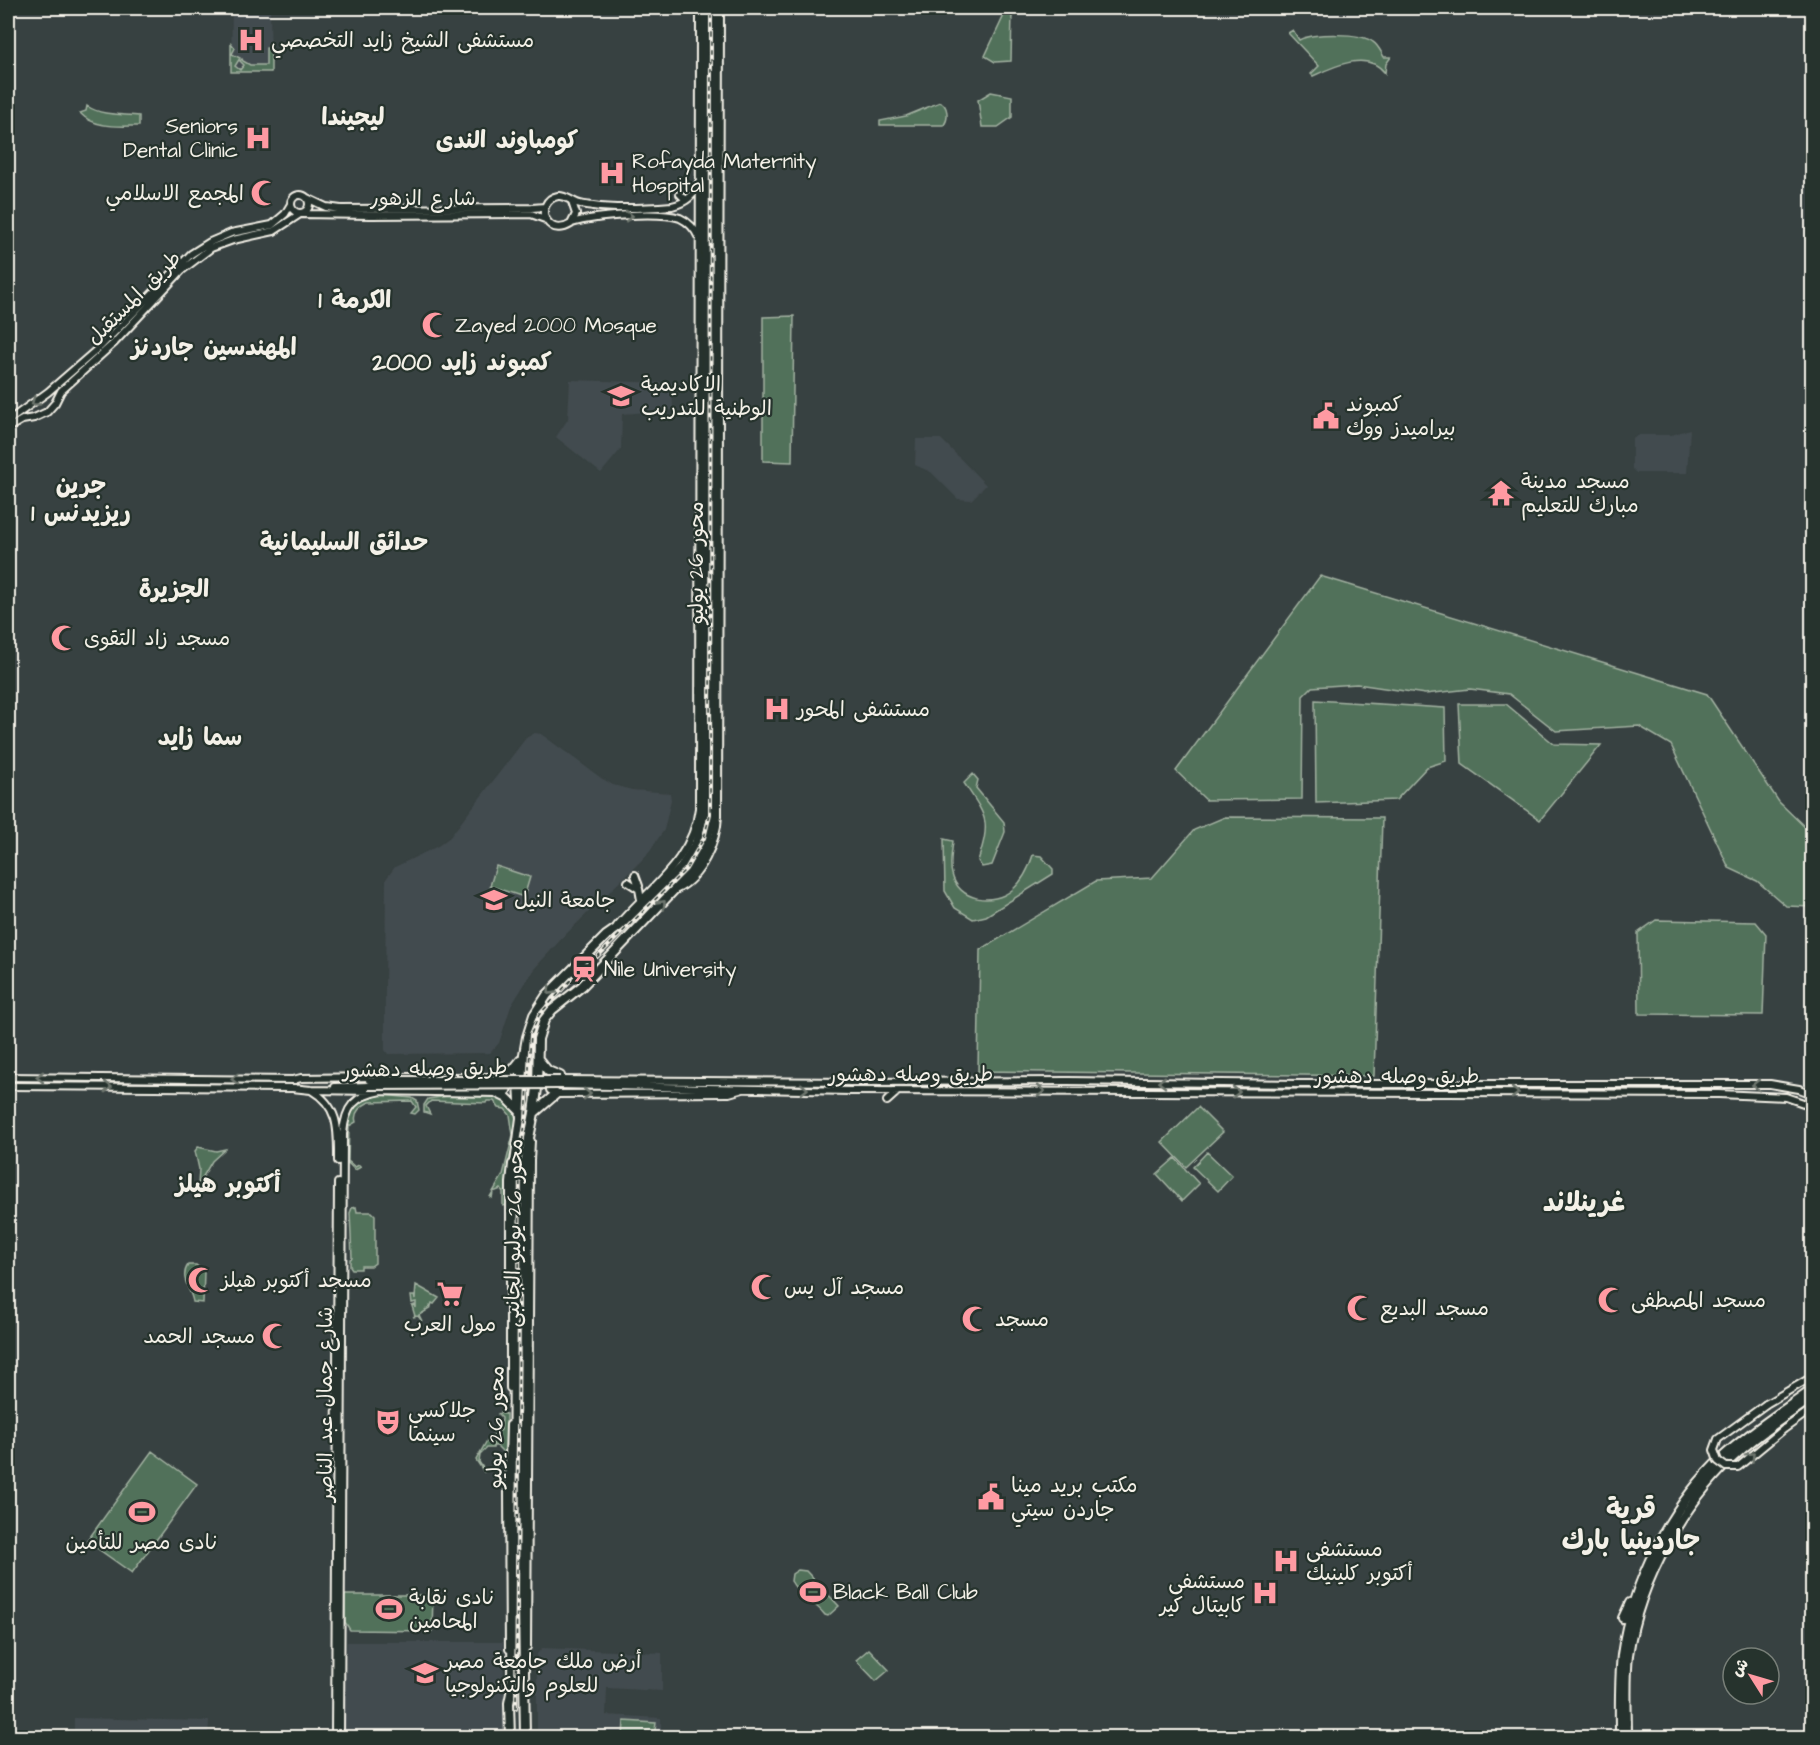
<svg xmlns="http://www.w3.org/2000/svg" width="1820" height="1745" font-family="'Architects Daughter','Playpen Sans Arabic',sans-serif">
<style>
.built{fill:#434b4f}
.green{fill:#51715a;stroke:#a2b1a1;stroke-width:1.5}
.lines{fill:none;stroke-linecap:round;stroke-linejoin:round}
.major-casing{stroke:#f4f1e8;stroke-width:10}
.highway-casing{stroke:#f4f1e8;stroke-width:12}
.major{stroke:#26332d;stroke-width:6}
.highway{stroke:#26332d;stroke-width:8}
.rail-casing{stroke:#f4f1e8;stroke-width:4}
.rail{stroke:#26332d;stroke-width:1.5;stroke-dasharray:4.5;stroke-linecap:butt}
.major-bridge-casing{stroke:#f4f1e8;stroke-width:10;stroke-linecap:butt}
.major-bridge{stroke:#26332d;stroke-width:6}
.oneway{stroke:#6e766e}
.labels{text-anchor:middle;dominant-baseline:central;stroke-width:4.5;stroke-linejoin:round;paint-order:stroke}
.poi-label{font-size:21px;fill:#f4f1e8;stroke:#26332d;text-anchor:start}
.street-label{font-size:21px;fill:#f4f1e8;stroke:#26332d}
.quarter-label{font-size:24px;font-weight:bold;fill:#f4f1e8;stroke:#26332d}
.district-label{font-size:27px;font-weight:bold;fill:#f4f1e8;stroke:#26332d}
</style>
<rect width="100%" height="100%" fill="#374141"/>
<filter id="ink" filterUnits="userSpaceOnUse"><feTurbulence type="fractalNoise" baseFrequency=".0167" numOctaves="2"/><feDisplacementMap in="SourceGraphic" scale="12" xChannelSelector="R" yChannelSelector="G"/><feConvolveMatrix kernelMatrix="1 2 1 2 8 2 1 2 1" color-interpolation-filters="sRGB"/></filter>
<g filter="url(#ink)">
<path class="built" d="M 232,8 L 270,8 L 271,72 L 231,72 Z
M 570,380 L 672,383 L 673,410 L 622,414 L 621,449 L 601,473 L 556,437 L 568,419 Z
M 1690,429 L 1687,473 L 1636,473 L 1632,469 L 1632,438 L 1639,435 L 1672,435 Z
M 916,439 L 941,439 L 986,485 L 971,500 L 958,499 L 931,472 L 915,465 Z
M 535,733 L 541,734 L 601,778 L 613,785 L 632,790 L 670,793 L 671,800 L 664,830 L 646,856 L 564,936 L 534,969 L 511,1006 L 499,1043 L 490,1053 L 388,1054 L 385,1050 L 385,994 L 386,879 L 395,867 L 438,846 L 450,837 L 526,738 Z
M 347,1642 L 503,1642 L 505,1737 L 344,1737 Z
M 542,1648 L 662,1653 L 662,1691 L 607,1688 L 606,1715 L 661,1718 L 661,1737 L 537,1737 L 537,1654 Z
M 74,1718 L 209,1721 L 208,1737 L 74,1737 Z"/>
<path class="green" d="M 1007,9 L 1012,11 L 1011,61 L 995,62 L 985,56 Z
M 1293,30 L 1299,40 C 1313,33 1360,32 1373,42 C 1378,45 1381,52 1384,57 L 1391,57 L 1386,64 L 1385,73 C 1368,50 1334,66 1313,76 L 1311,74 L 1319,66 L 1288,33 Z
M 231,43 L 235,48 L 232,54 L 240,58 L 235,66 L 240,70 L 244,65 L 240,61 L 242,59 L 243,61 L 250,65 L 266,65 L 266,48 L 271,47 L 271,72 L 231,72 Z
M 991,92 L 1012,96 L 1012,117 L 998,127 L 982,127 L 978,100 Z
M 940,102 C 948,105 949,118 944,125 L 880,125 L 880,121 L 906,116 Z
M 87,106 C 102,116 122,114 139,116 L 139,126 C 118,126 95,129 80,113 L 86,111 Z
M 794,316 L 792,462 L 763,461 L 763,317 Z
M 1320,576 L 1707,694 L 1779,802 L 1812,834 L 1812,907 L 1786,906 L 1757,881 L 1729,868 L 1671,745 L 1639,726 L 1556,731 L 1509,694 L 1470,689 L 1425,694 L 1357,684 L 1312,687 L 1303,696 L 1302,799 L 1206,800 L 1176,771 Z
M 1315,700 L 1445,708 L 1446,761 L 1427,767 L 1396,800 L 1316,803 Z
M 1459,704 L 1506,704 L 1554,744 L 1601,745 L 1540,820 L 1462,764 Z
M 973,774 L 978,780 L 976,788 L 1004,822 L 1005,832 L 992,865 L 982,867 L 978,861 C 991,820 987,818 964,783 Z
M 1225,817 L 1382,818 L 1374,1076 L 978,1071 L 980,950 L 1096,881 L 1152,878 L 1194,830 Z
M 944,839 L 953,841 C 952,851 949,864 952,874 C 958,901 993,906 1012,890 C 1023,881 1029,868 1033,855 L 1041,856 L 1053,869 L 1053,874 L 986,916 L 973,919 L 955,908 L 945,891 Z
M 496,866 L 530,877 L 524,897 L 490,886 Z
M 1656,920 L 1756,922 L 1766,934 L 1763,1015 L 1639,1014 L 1638,933 Z
M 383,1095 L 412,1098 L 417,1101 L 419,1110 L 415,1114 L 411,1113 L 416,1107 L 412,1101 L 369,1102 C 361,1106 353,1112 356,1122 L 349,1126 L 348,1161 L 355,1167 L 359,1165 L 361,1167 L 355,1170 L 346,1161 C 347,1128 341,1100 383,1095 Z
M 454,1095 C 466,1095 484,1092 495,1096 C 531,1109 511,1142 508,1168 C 506,1181 507,1193 507,1205 L 503,1206 L 503,1192 L 501,1189 L 493,1192 L 492,1198 L 490,1197 L 503,1175 L 513,1135 L 510,1115 L 505,1109 L 499,1108 L 494,1101 L 487,1101 L 486,1103 L 431,1101 L 426,1106 L 430,1114 L 424,1112 L 424,1105 L 428,1099 Z
M 1198,1107 L 1223,1132 L 1186,1167 L 1162,1142 Z
M 198,1147 L 216,1151 L 225,1149 L 212,1161 L 198,1185 L 199,1169 L 195,1151 Z
M 1207,1152 L 1232,1176 L 1218,1191 L 1193,1167 Z
M 1175,1158 L 1199,1184 L 1182,1201 L 1157,1174 Z
M 356,1207 L 357,1212 L 372,1212 L 375,1215 L 375,1263 L 371,1266 L 361,1266 L 361,1269 L 352,1269 L 350,1266 L 350,1259 L 352,1258 L 350,1213 L 352,1208 Z
M 188,1265 L 196,1265 L 204,1272 L 203,1303 L 193,1302 C 191,1289 179,1278 188,1265 Z
M 416,1285 L 439,1298 L 434,1304 L 432,1303 L 431,1306 L 430,1305 L 431,1307 L 426,1310 L 425,1309 L 426,1311 L 419,1315 L 422,1321 L 418,1316 L 413,1317 L 415,1316 L 412,1306 L 415,1305 L 416,1308 L 416,1302 L 412,1303 L 411,1296 L 414,1296 L 415,1299 Z
M 500,1413 L 506,1414 L 506,1452 L 503,1452 L 497,1446 L 494,1446 L 493,1442 L 493,1448 L 487,1448 L 480,1455 L 479,1462 L 485,1471 L 484,1472 L 476,1460 L 489,1437 L 501,1430 L 502,1418 L 498,1414 Z
M 152,1451 L 197,1484 L 132,1573 L 87,1541 Z
M 798,1570 L 806,1571 L 839,1606 L 828,1616 L 825,1615 C 815,1602 799,1596 791,1581 L 792,1574 Z
M 345,1595 L 433,1595 L 432,1631 L 350,1630 L 345,1622 Z
M 869,1649 L 889,1670 L 876,1681 L 856,1660 Z
M 624,1721 L 656,1723 L 654,1737 L 623,1737 Z"/>
<g class="lines">
<g class="major-casing">
<path id="major" d="M 680,194 L 686,200
M291 204a9 9 0 1 1 18 0a9 9 0 1 1-18 0Z
M 307,198 L 326,207 L 341,209 L 532,208 L 545,207
M 572,202 L 576,214 L 571,224 C 563,229 553,230 547,221 C 540,212 546,198 558,196 C 565,195 569,200 575,202 C 580,205 587,205 593,206 C 618,210 647,208 672,206 C 685,203 695,196 699,182
M 301,214 L 371,215 L 531,214 L 545,219
M 572,223 C 594,216 658,211 680,218 C 689,222 695,229 699,238
M 8,421 L 48,392 L 101,346 L 191,254 L 210,242 L 231,233 L 272,225 L 285,214 L 291,204
M 8,428 L 22,420 L 34,418 L 47,412 L 55,403 L 61,391 L 114,343 L 182,270 L 211,248 L 233,240 L 274,231 L 300,214
M 635,875 L 639,886
M 628,882 L 639,889 L 641,900
M 677,889 C 701,878 717,841 718,816 L 720,8
M 617,926 C 649,888 693,861 699,808 L 700,8
M 8,1077 L 295,1080
M 392,1077 L 502,1077
M 293,1080 L 301,1078 L 376,1077
M 560,1080 L 854,1082 L 1068,1081 L 1298,1084 L 1770,1084 L 1799,1089 L 1812,1094
M 549,1082 L 550,1090 L 556,1094 L 729,1093 L 743,1089
M 560,1085 L 850,1091 L 1719,1094 L 1786,1097 L 1812,1106
M 8,1086 L 295,1088
M 335,1087 L 368,1086
M 292,1088 L 311,1090 L 497,1093 L 507,1091 L 510,1083
M 311,1090 C 340,1107 338,1131 338,1161
M 887,1101 L 897,1092
M 510,1388 L 510,1183 L 512,1164
M 1766,1404 L 1812,1377
M 1784,1429 L 1812,1409
M 527,1647 L 530,1160 L 531,1141
M 509,1649 L 508,1492 L 510,1425
M 335,1738 L 338,1183
M 340,1738 L 343,1134 C 345,1107 354,1096 381,1091"/>
</g>
<g class="highway-casing">
<path id="highway" d="M 538,1059 L 548,1071 L 560,1076
M 499,1076 L 513,1070 L 521,1060
M 497,1093 L 507,1098 L 521,1112
M 534,1113 L 556,1094
M 523,1115 L 526,1100 L 526,1059
M 1623,1618 L 1630,1603
M 510,1738 L 509,1703 L 512,1688 L 515,1163 L 521,1118 L 519,1083 L 527,1037 L 534,1015 L 547,995 L 606,936 L 626,922 L 681,868 L 696,843 L 704,814 L 706,8
M 525,1738 L 523,1605 L 525,1169 L 527,1148 L 534,1113 L 537,1088 L 538,1039 L 544,1020 L 552,1010 L 582,986 L 614,953 L 690,873 L 705,847 L 713,817 L 716,8
M 1620,1738 C 1620,1710 1619,1683 1622,1655 C 1632,1582 1670,1506 1724,1456 C 1751,1431 1783,1411 1812,1390
M 1627,1738 C 1627,1710 1625,1682 1628,1655 C 1639,1579 1685,1499 1742,1449 C 1764,1430 1789,1414 1812,1398"/>
</g>
<use href="#major" class="major"/>
<use href="#highway" class="highway"/>
<g class="rail-casing">
<path id="rail" d="M 597,957 L 686,869 L 704,838 L 710,814 L 711,8
M 516,1708 L 520,1154 L 526,1119 L 531,1034 L 539,1015 L 571,980"/>
</g>
<use href="#rail" class="rail"/>
<g class="major-bridge-casing">
<path id="major-bridge" d="M 369,1080 L 560,1080
M 368,1086 L 560,1085
M 1766,1404 L 1718,1439 L 1714,1450 L 1718,1461 L 1726,1467 L 1738,1467 L 1784,1429"/>
</g>
<use href="#major-bridge" class="major-bridge"/>
</g>
<defs><path id="oneway-chevron" d="M-2-3.5L2.5 0L-2 3.5" fill="none" stroke-width="1.6" stroke-linecap="round" stroke-linejoin="round" transform="scale(1.5)"/></defs>
<g class="oneway">
<use href="#oneway-chevron" transform="translate(629 216)"/>
<use href="#oneway-chevron" transform="translate(35 402) rotate(144)"/>
<use href="#oneway-chevron" transform="translate(662 904) rotate(-46)"/>
<use href="#oneway-chevron" transform="translate(551 991) rotate(133)"/>
<use href="#oneway-chevron" transform="translate(40 1077) rotate(-180)"/>
<use href="#oneway-chevron" transform="translate(235 1079) rotate(-180)"/>
<use href="#oneway-chevron" transform="translate(1162 1082) rotate(179)"/>
<use href="#oneway-chevron" transform="translate(1756 1085) rotate(179)"/>
<use href="#oneway-chevron" transform="translate(108 1087) rotate(1)"/>
<use href="#oneway-chevron" transform="translate(804 1089) rotate(1)"/>
<use href="#oneway-chevron" transform="translate(1041 1091)"/>
<use href="#oneway-chevron" transform="translate(1236 1092)"/>
<use href="#oneway-chevron" transform="translate(1515 1093)"/>
<use href="#oneway-chevron" transform="translate(587 1094)"/>
<use href="#oneway-chevron" transform="translate(1751 1456) rotate(-45)"/>
</g>
</g>
<defs>
<g id="hospital-bare" transform="scale(2.07)"><path d="M-5-5h3v3.5h4V-5h3V5h-3V1.5h-4V5h-3Z" fill="#ff9aa2" stroke="#26332d" stroke-width="2.5" paint-order="stroke"/></g>
<g id="mosque-bare" transform="scale(2.07)"><path d="M3.5-4.9A6 6 0 1 0 3.5 4.9A5 5 0 1 1 3.5-4.9Z" fill="#ff9aa2" stroke="#26332d" stroke-width="2.5" paint-order="stroke"/></g>
<g id="university-bare" transform="scale(2.07)"><path d="M0-5L7-2L0 1L-7-2ZM-4 1L0 2.5L4 1V4Q0 6-4 4Z" fill="#ff9aa2" stroke="#26332d" stroke-width="2.5" paint-order="stroke"/></g>
<g id="civic-bare" transform="scale(2.07)"><path d="M-.6-6.5H3V-4.5H.6V-3L4-1V1h2V6H-6V1h2V-1L-.6-3ZM-1.2 2.5V6h2.4V2.5Z" fill="#ff9aa2" stroke="#26332d" stroke-width="2.5" paint-order="stroke"/></g>
<g id="temple-bare" transform="scale(2.07)"><path d="M0-6L5-2H3V0L6.5 2.5H4V6H1.5V3h-3V6H-4V2.5H-6.5L-3 0V-2H-5Z" fill="#ff9aa2" stroke="#26332d" stroke-width="2.5" paint-order="stroke"/></g>
<g id="station-bare" transform="scale(2.07)"><path d="M-3-6H3Q5-6 5-4V2Q5 4 3 4L4.5 6H3L1.5 4h-3L-3 6H-4.5L-3 4Q-5 4-5 2V-4Q-5-6-3-6ZM-3.5-4v3h7v-3ZM-3.5 1v1.5H-2V1ZM2 1v1.5H3.5V1Z" fill="#ff9aa2" stroke="#26332d" stroke-width="2.5" paint-order="stroke"/></g>
<g id="supermarket-bare" transform="scale(2.07)"><path d="M-6-5.5h2.5l.6 2H6L4.5 2H-2.5L-4.4-4H-6ZM-1.5 3.2a1.3 1.3 0 1 0 .1 0ZM3 3.2a1.3 1.3 0 1 0 .1 0Z" fill="#ff9aa2" stroke="#26332d" stroke-width="2.5" paint-order="stroke"/></g>
<g id="theatre-bare" transform="scale(2.07)"><path d="M-5-5.5Q0-4 5-5.5V0Q5 5 0 6Q-5 5-5 0ZM-3.3-2.5H-1v1.5H-3.3ZM1-2.5H3.3v1.5H1ZM-2.8 1Q0 5.5 2.8 1Z" fill="#ff9aa2" stroke="#26332d" stroke-width="2.5" paint-order="stroke"/></g>
<g id="stadium-bare" transform="scale(2.07)"><path d="M0-5a6.5 5 0 1 0 0 10a6.5 5 0 1 0 0-10ZM-3.5-1.8h7v3.6h-7Z" fill="#ff9aa2" stroke="#26332d" stroke-width="2.5" paint-order="stroke"/></g>
</defs>
<g fill-rule="evenodd">
<use href="#hospital-bare" x="251" y="40"/>
<use href="#hospital-bare" x="258" y="138"/>
<use href="#hospital-bare" x="612" y="173"/>
<use href="#mosque-bare" x="264" y="193"/>
<use href="#mosque-bare" x="435" y="325"/>
<use href="#university-bare" x="621" y="396"/>
<use href="#civic-bare" x="1326" y="416"/>
<use href="#temple-bare" x="1501" y="493"/>
<use href="#mosque-bare" x="64" y="638"/>
<use href="#hospital-bare" x="777" y="709"/>
<use href="#university-bare" x="494" y="900"/>
<use href="#station-bare" x="584" y="969"/>
<use href="#mosque-bare" x="201" y="1280"/>
<use href="#mosque-bare" x="764" y="1287"/>
<use href="#supermarket-bare" x="450" y="1294"/>
<use href="#mosque-bare" x="1611" y="1300"/>
<use href="#mosque-bare" x="1360" y="1308"/>
<use href="#mosque-bare" x="975" y="1319"/>
<use href="#mosque-bare" x="275" y="1336"/>
<use href="#theatre-bare" x="388" y="1422"/>
<use href="#civic-bare" x="991" y="1497"/>
<use href="#stadium-bare" x="142" y="1512"/>
<use href="#hospital-bare" x="1286" y="1561"/>
<use href="#stadium-bare" x="813" y="1592"/>
<use href="#hospital-bare" x="1265" y="1593"/>
<use href="#stadium-bare" x="389" y="1609"/>
<use href="#university-bare" x="425" y="1673"/>
</g>
<g class="labels">
<g class="poi-label">
<text x="271" y="40">مستشفى الشيخ زايد التخصصي</text>
<text x="238" y="126" text-anchor="end">Seniors<tspan x="238" dy="24">Dental Clinic</tspan></text>
<text x="632" y="161">Rofayda Maternity<tspan x="632" dy="24">Hospital</tspan></text>
<text x="244" y="193" text-anchor="end">المجمع الاسلامي</text>
<text x="455" y="325">Zayed 2000 Mosque</text>
<text x="641" y="384">الاكاديمية<tspan x="641" dy="24">الوطنية للتدريب</tspan></text>
<text x="1346" y="404">كمبوند<tspan x="1346" dy="24">بيراميدز ووك</tspan></text>
<text x="1521" y="481">مسجد مدينة<tspan x="1521" dy="24">مبارك للتعليم</tspan></text>
<text x="84" y="638">مسجد زاد التقوى</text>
<text x="797" y="709">مستشفى المحور</text>
<text x="514" y="900">جامعة النيل</text>
<text x="604" y="969">Nile University</text>
<text x="221" y="1280">مسجد أكتوبر هيلز</text>
<text x="784" y="1287">مسجد آل يس</text>
<text x="1631" y="1300">مسجد المصطفى</text>
<text x="1380" y="1308">مسجد البديع</text>
<text x="995" y="1319">مسجد</text>
<text x="450" y="1324" text-anchor="middle">مول العرب</text>
<text x="255" y="1336" text-anchor="end">مسجد الحمد</text>
<text x="408" y="1410">جلاكسي<tspan x="408" dy="24">سينما</tspan></text>
<text x="1011" y="1485">مكتب بريد مينا<tspan x="1011" dy="24">جاردن سيتي</tspan></text>
<text x="142" y="1542" text-anchor="middle">نادى مصر للتأمين</text>
<text x="1306" y="1549">مستشفى<tspan x="1306" dy="24">أكتوبر كلينيك</tspan></text>
<text x="1245" y="1581" text-anchor="end">مستشفى<tspan x="1245" dy="24">كابيتال كير</tspan></text>
<text x="833" y="1592">Black Ball Club</text>
<text x="409" y="1597">نادى نقابة<tspan x="409" dy="24">المحامين</tspan></text>
<text x="445" y="1661">أرض ملك جامعة مصر<tspan x="445" dy="24">للعلوم والتكنولوجيا</tspan></text>
</g>
<g class="street-label">
<text x="423" y="198">شارع الزهور</text>
<text transform="translate(134 298) rotate(-45)">طريق المستقبل</text>
<text transform="translate(696 563) rotate(-90)">محور 26 يوليو</text>
<text transform="translate(425 1069) rotate(-1)">طريق وصله دهشور</text>
<text x="911" y="1074">طريق وصله دهشور</text>
<text x="1397" y="1076">طريق وصله دهشور</text>
<text transform="translate(514 1233) rotate(-89)">محور 26 يوليو الجانبى</text>
<text transform="translate(325 1404) rotate(-90)">شارع جمال عبد الناصر</text>
<text transform="translate(496 1427) rotate(-89)">محور 26 يوليو</text>
</g>
<g class="quarter-label">
<text x="353" y="118">ليجيندا</text>
<text x="507" y="141">كومباوند الندى</text>
<text x="355" y="301">الكرمة 1</text>
<text x="214" y="348">المهندسين جاردنز</text>
<text x="462" y="363">كمبوند زايد 2000</text>
<text x="81" y="486">جرين<tspan x="81" dy="28">ريزيدنس 1</tspan></text>
<text x="344" y="543">حدائق السليمانية</text>
<text x="174" y="590">الجزيرة</text>
<text x="200" y="738">سما زايد</text>
<text x="228" y="1185">أكتوبر هيلز</text>
</g>
<g class="district-label">
<text x="1584" y="1203">غرينلاند</text>
<text x="1631" y="1510">قرية<tspan x="1631" dy="31">جاردينيا بارك</tspan></text>
</g>
</g>
<rect width="1820" height="1745" fill="none" stroke="#26332d" stroke-width="30"/>
<rect x="15" y="15" width="1790" height="1715" fill="none" stroke="#f4f1e8" stroke-width="2" filter="url(#ink)"/>
<g transform="translate(1751 1676) rotate(307)"><circle r="28" fill="#26332d" stroke="#787f78" stroke-width="1.5"/>
<path d="M0-4.5L10 22L0 15L-10 22Z" fill="#ff9aa2"/>
<text y="-9" font-size="16" font-weight="bold" text-anchor="middle" fill="#f4f1e8">ش</text>
</g>
</svg>
